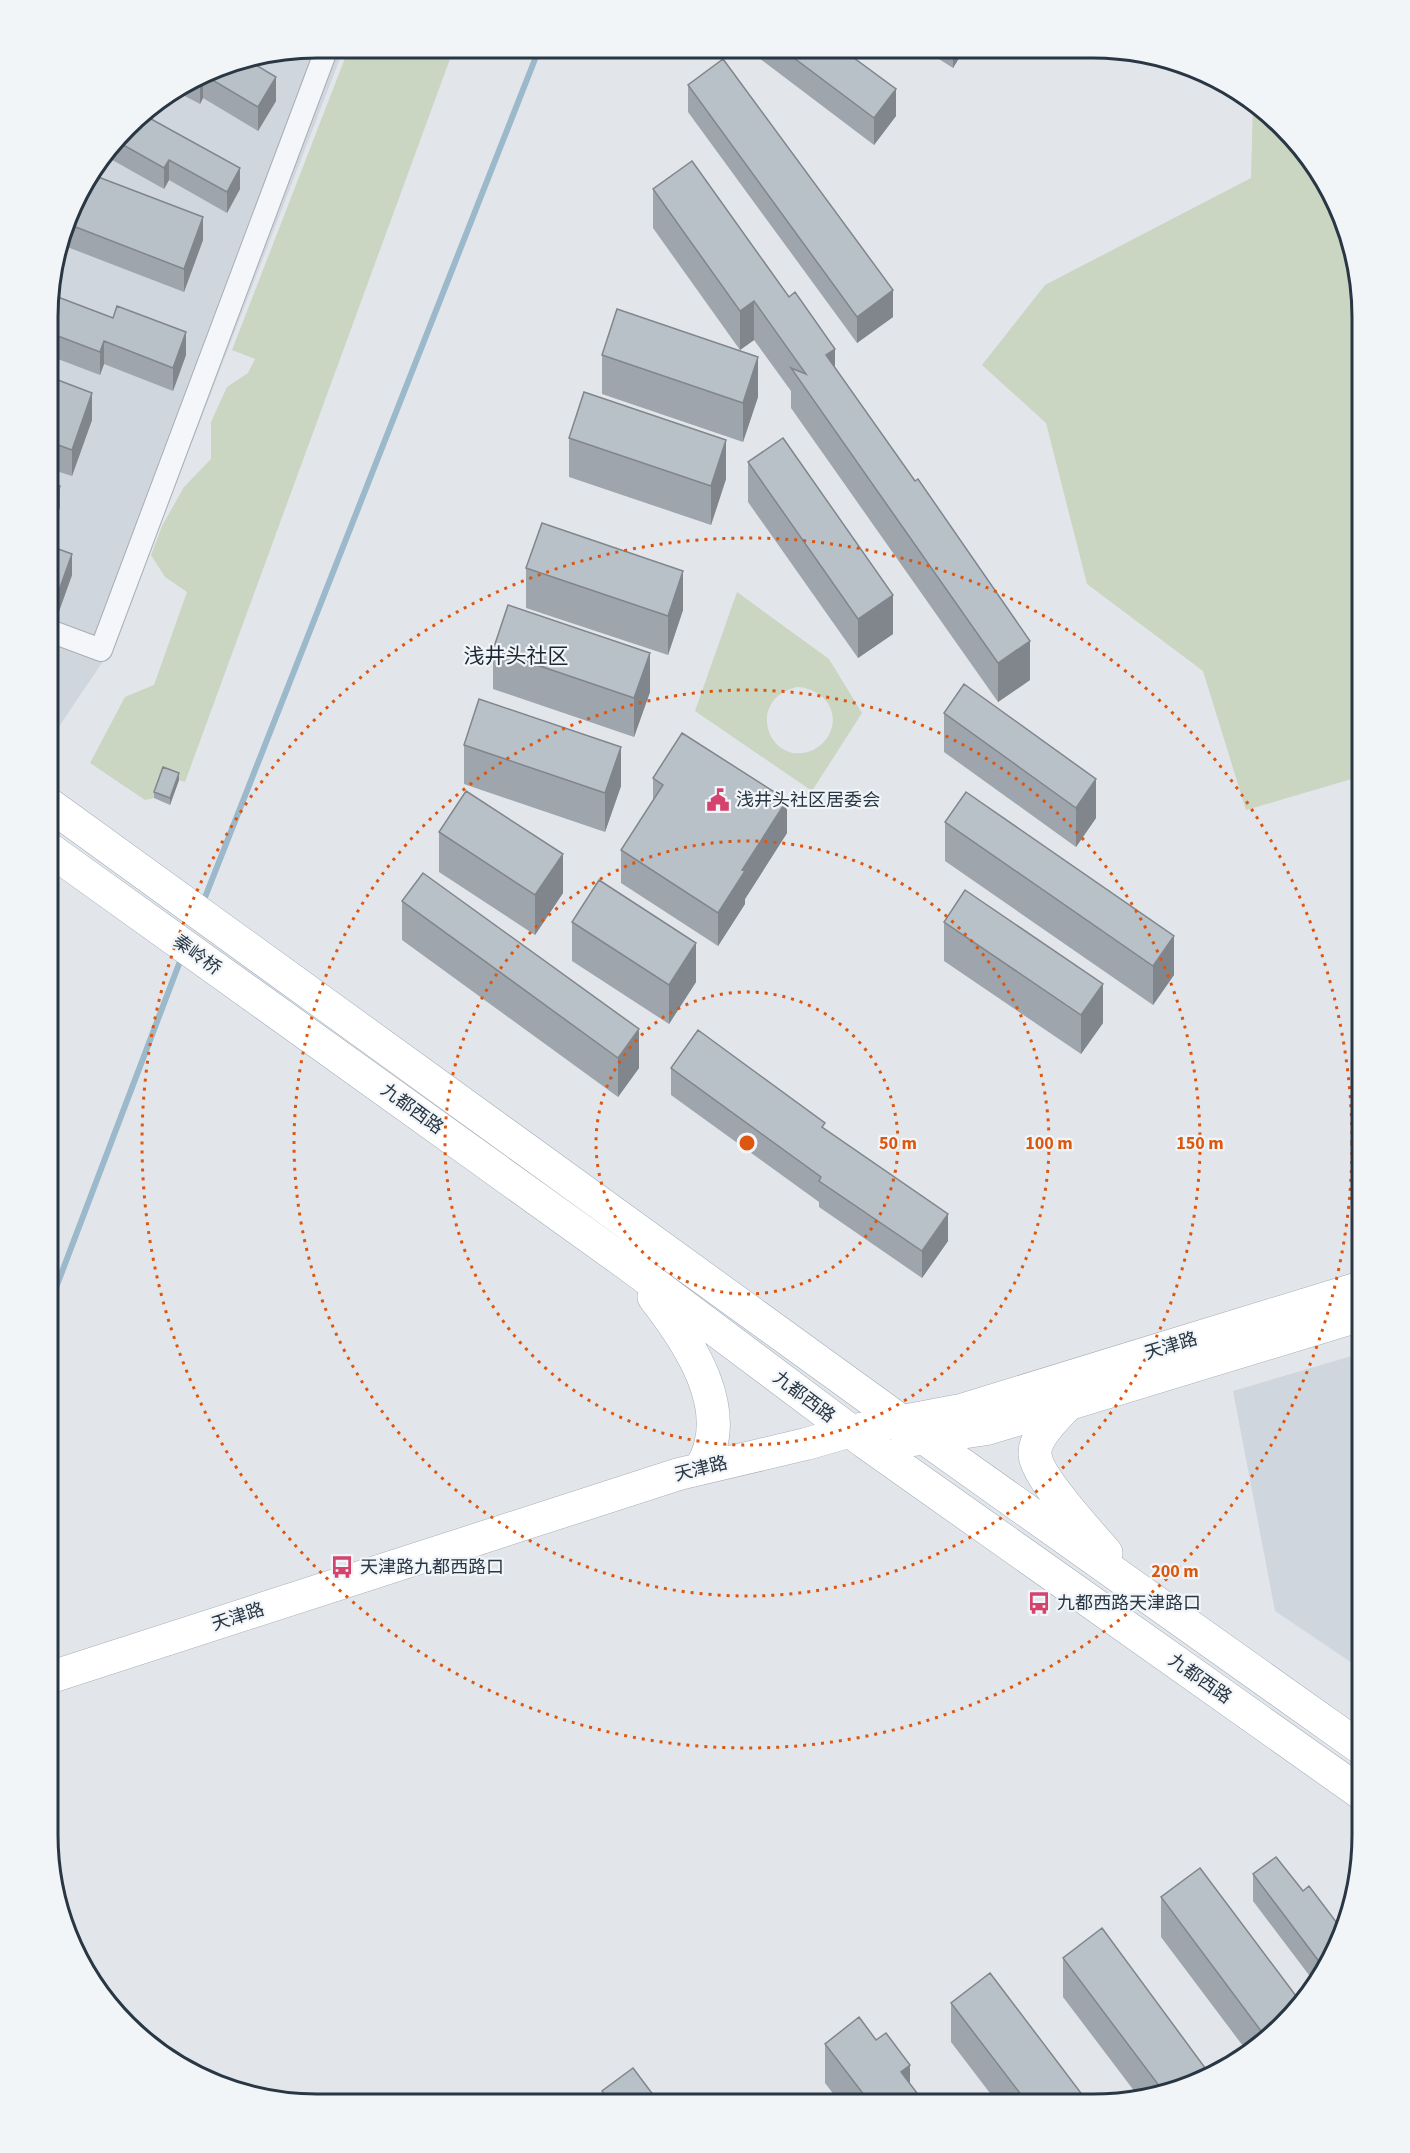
<svg xmlns="http://www.w3.org/2000/svg" width="1410" height="2153" font-family="'Source Sans 3','Noto Sans SC',sans-serif">
<style>
.built{fill:#cfd6dd}
.green{fill:#cad5c2;fill-rule:evenodd}
.lines{fill:none;stroke-linecap:round;stroke-linejoin:round}
.stream{stroke:#9cb9cb;stroke-width:6}
.street-casing{stroke:#a7aeb5;stroke-width:24}
.secondary-casing{stroke:#a7aeb5;stroke-width:33}
.primary-casing{stroke:#a0acb7;stroke-width:34}
.street{stroke:#f4f6f9;stroke-width:22}
.secondary{stroke:#fff;stroke-width:32}
.primary{stroke:#fff;stroke-width:33}
.wall{fill:#9ea5ac}
.shaded-wall{fill:#81868c}
.building{fill:#b8c0c8;stroke:#81868c;stroke-width:1.5}
.ring{fill:none;stroke:#de570f;stroke-width:3;stroke-dasharray:3 6}
.labels{text-anchor:middle;dominant-baseline:central;stroke-width:4.5;stroke-linejoin:round;paint-order:stroke}
.poi-label{font-size:18px;fill:#293643;stroke:#f1f5f8;text-anchor:start}
.street-label{font-size:18px;fill:#293643;stroke:#f1f5f8}
.quarter-label{font-size:21px;fill:#1b2734;stroke:#f1f5f8}
.rim{fill:none;stroke:#293643;stroke-width:3}
.centre{fill:#de570f;stroke:#f1f5f8;stroke-width:3}
.ring-label{font-size:18px;text-anchor:middle;font-weight:bold;fill:#de570f;stroke:#f1f5f8;stroke-width:4.5;stroke-linejoin:round;paint-order:stroke}
</style>
<rect width="100%" height="100%" fill="#e2e6eb"/>
<path class="built" d="M 317,48 L 344,48 L 114,645 L 56,731 L 50,727 L 50,282 L 76,198 L 139,115 L 214,68 Z
M 1362,1353 L 1361,1668 L 1361,1669 L 1275,1611 L 1233,1391 Z"/>
<path class="green" d="M 349,48 L 454,48 L 185,782 L 179,780 L 154,798 L 145,800 L 90,763 L 125,697 L 154,685 L 187,592 L 165,577 L 151,555 L 162,526 L 184,487 L 211,459 L 211,422 L 227,387 L 248,373 L 255,359 L 232,350 Z
M 1253,101 L 1306,153 L 1341,214 L 1362,317 L 1362,776 L 1246,810 L 1203,671 L 1087,584 L 1046,423 L 982,365 L 1045,285 L 1251,178 Z
M 737,592 L 829,659 L 862,713 L 812,791 L 695,711 ZM 797,687 C 819,688 839,706 831,730 C 828,739 821,746 813,750 C 770,769 743,700 797,687 Z"/>
<g class="lines">
<path class="stream" d="M 202,905 L 539,49
M 49,1306 L 182,956"/>
<g class="street-casing">
<path id="street" d="M 50,631 L 101,650 L 327,48"/>
</g>
<g class="secondary-casing">
<path id="secondary" d="M 907,1441 L 987,1429 L 1362,1315
M 48,1678 L 679,1474 L 806,1444 L 855,1430 L 961,1410 L 1362,1287"/>
</g>
<g class="primary-casing">
<path id="primary" d="M 50,805 L 916,1432 L 1361,1748
M 49,849 L 629,1265 L 865,1442 L 1361,1793
M 654,1297 C 689,1342 736,1411 701,1468
M 1068,1404 C 1056,1417 1034,1436 1035,1454 C 1036,1477 1090,1534 1106,1553"/>
</g>
<use href="#street" class="street"/>
<use href="#secondary" class="secondary"/>
<use href="#primary" class="primary"/>
</g>
<path class="wall" d="M 747,49 L 843,50 L 896,116 L 874,145 Z
M 925,50 L 964,50 L 953,68 Z
M 214,68 L 276,101 L 258,131 L 203,98 L 200,104 L 177,92 Z
M 688,85 L 893,317 L 857,343 L 688,112 Z
M 139,115 L 240,189 L 227,213 L 169,180 L 164,189 L 107,157 Z
M 653,189 L 835,369 L 1030,680 L 998,702 L 791,408 L 791,391 L 754,340 L 740,350 L 653,228 Z
M 76,198 L 203,240 L 184,292 L 62,245 Z
M 50,294 L 186,355 L 173,391 L 104,364 L 100,375 L 50,356 Z
M 602,355 L 758,397 L 743,442 L 602,394 Z
M 50,377 L 92,420 L 72,476 L 50,469 Z
M 569,438 L 726,479 L 711,525 L 569,477 Z
M 748,462 L 893,634 L 858,658 L 748,502 Z
M 50,482 L 60,507 L 54,525 L 50,524 Z
M 50,546 L 72,575 L 58,614 L 50,611 Z
M 526,568 L 683,610 L 668,655 L 526,608 Z
M 493,650 L 650,692 L 634,737 L 493,689 Z
M 944,713 L 1096,818 L 1076,847 L 944,752 Z
M 464,745 L 621,786 L 605,832 L 464,784 Z
M 653,778 L 787,833 L 745,899 L 745,904 L 718,946 L 621,883 L 621,850 L 653,801 Z
M 179,780 L 170,805 L 154,798 L 154,792 Z
M 945,822 L 1174,975 L 1153,1005 L 945,861 Z
M 439,832 L 563,893 L 535,935 L 439,872 Z
M 402,901 L 639,1068 L 618,1097 L 402,940 Z
M 572,922 L 696,982 L 669,1024 L 572,961 Z
M 944,922 L 1103,1023 L 1081,1054 L 944,961 Z
M 671,1068 L 825,1129 L 948,1241 L 922,1278 L 819,1207 L 819,1202 L 671,1095 Z
M 1253,1874 L 1303,1891 L 1343,1931 L 1315,1983 L 1253,1901 Z
M 1161,1897 L 1302,2004 L 1257,2049 L 1249,2054 L 1161,1937 Z
M 1063,1958 L 1196,2084 L 1138,2096 L 1063,1997 Z
M 951,2003 L 1090,2105 L 999,2105 L 951,2042 Z
M 825,2044 L 910,2084 L 926,2105 L 841,2104 L 825,2083 Z
M 602,2091 L 660,2104 L 602,2104 Z"/>
<path class="shaded-wall" d="M 953,50 L 964,50 L 953,68 Z
M 202,76 L 203,76 L 203,98 L 200,104 L 200,80 Z
M 276,77 L 276,101 L 258,131 L 258,107 Z
M 896,89 L 896,116 L 874,145 L 874,118 Z
M 169,160 L 169,180 L 164,189 L 164,168 Z
M 240,168 L 240,189 L 227,213 L 227,192 Z
M 203,217 L 203,240 L 184,292 L 184,269 Z
M 893,290 L 893,317 L 857,343 L 857,317 Z
M 754,301 L 754,340 L 740,350 L 740,311 Z
M 186,332 L 186,355 L 173,391 L 173,368 Z
M 104,341 L 104,364 L 100,375 L 100,352 Z
M 835,349 L 835,388 L 826,355 Z
M 758,357 L 758,397 L 743,442 L 743,403 Z
M 92,393 L 92,420 L 72,476 L 72,450 Z
M 726,440 L 726,479 L 711,525 L 711,486 Z
M 60,486 L 60,507 L 54,525 L 54,505 Z
M 72,554 L 72,575 L 58,614 L 58,593 Z
M 683,571 L 683,610 L 668,655 L 668,616 Z
M 893,595 L 893,634 L 858,658 L 858,619 Z
M 1030,641 L 1030,680 L 998,702 L 998,663 Z
M 650,653 L 650,692 L 634,737 L 634,698 Z
M 621,747 L 621,786 L 605,832 L 605,793 Z
M 179,773 L 179,780 L 170,805 L 170,798 Z
M 1096,779 L 1096,818 L 1076,847 L 1076,808 Z
M 787,800 L 787,833 L 745,899 L 745,904 L 718,946 L 718,913 L 742,870 Z
M 563,854 L 563,893 L 535,935 L 535,895 Z
M 1174,936 L 1174,975 L 1153,1005 L 1153,966 Z
M 696,943 L 696,982 L 669,1024 L 669,985 Z
M 1103,984 L 1103,1023 L 1081,1054 L 1081,1015 Z
M 639,1029 L 639,1068 L 618,1097 L 618,1058 Z
M 948,1214 L 948,1241 L 922,1278 L 922,1251 Z
M 910,2065 L 910,2104 L 901,2072 Z"/>
<path class="building" d="M 782,49 L 843,50 L 896,89 L 874,118 Z
M 723,59 L 893,290 L 857,317 L 688,85 Z
M 249,61 L 276,77 L 258,107 L 204,75 L 214,68 Z
M 142,114 L 240,168 L 227,192 L 169,160 L 164,168 L 118,142 L 139,115 Z
M 692,161 L 789,297 L 795,292 L 835,349 L 826,355 L 915,481 L 918,479 L 1030,641 L 998,663 L 791,368 L 806,374 L 754,301 L 740,311 L 653,189 Z
M 93,175 L 203,217 L 184,269 L 68,224 L 76,198 Z
M 50,294 L 113,318 L 117,306 L 186,332 L 173,368 L 104,341 L 100,352 L 50,333 Z
M 617,309 L 758,357 L 743,403 L 602,355 Z
M 50,377 L 92,393 L 72,450 L 50,442 Z
M 584,392 L 726,440 L 711,486 L 569,438 Z
M 783,438 L 893,595 L 858,619 L 748,462 Z
M 50,482 L 60,486 L 54,505 L 50,503 Z
M 542,523 L 683,571 L 668,616 L 526,568 Z
M 50,546 L 72,554 L 58,593 L 50,590 Z
M 508,605 L 650,653 L 634,698 L 493,650 Z
M 964,684 L 1096,779 L 1076,808 L 944,713 Z
M 479,699 L 621,747 L 605,793 L 464,745 Z
M 682,733 L 787,800 L 742,870 L 745,871 L 718,913 L 621,850 L 663,785 L 653,778 Z
M 163,767 L 179,773 L 170,798 L 154,792 Z
M 466,791 L 563,854 L 535,895 L 439,832 Z
M 966,792 L 1174,936 L 1153,966 L 945,822 Z
M 423,873 L 639,1029 L 618,1058 L 402,901 Z
M 599,880 L 696,943 L 669,985 L 572,922 Z
M 965,890 L 1103,984 L 1081,1015 L 944,922 Z
M 698,1030 L 825,1123 L 822,1127 L 948,1214 L 922,1251 L 819,1181 L 821,1177 L 671,1068 Z
M 1276,1857 L 1303,1891 L 1309,1886 L 1343,1931 L 1324,1968 L 1253,1874 Z
M 1200,1868 L 1302,2004 L 1267,2039 L 1161,1897 Z
M 1102,1928 L 1211,2076 L 1196,2084 L 1163,2091 L 1063,1958 Z
M 990,1973 L 1090,2105 L 1029,2105 L 951,2003 Z
M 859,2017 L 876,2040 L 886,2033 L 910,2065 L 901,2072 L 926,2105 L 871,2104 L 825,2044 Z
M 633,2068 L 660,2104 L 611,2104 L 602,2091 Z"/>
<g class="ring">
<circle cx="747" cy="1143" r="151"/>
<circle cx="747" cy="1143" r="302"/>
<circle cx="747" cy="1143" r="453"/>
<circle cx="747" cy="1143" r="605"/>
</g>
<defs>
<g id="civic-bare" transform="scale(1.8)"><path d="M-.6-6.5H3V-4.5H.6V-3L4-1V1h2V6H-6V1h2V-1L-.6-3ZM-1.2 2.5V6h2.4V2.5Z" fill="#d3436d" stroke="#f1f5f8" stroke-width="2.5" paint-order="stroke"/></g>
<g id="bus-bare" transform="scale(1.8)"><path d="M-5-6H5V4H4V6H2V4H-2V6H-4V4H-5ZM-3.5-4V0h7V-4ZM-3.5 1.2v1.5H-2V1.2ZM2 1.2v1.5H3.5V1.2Z" fill="#d3436d" stroke="#f1f5f8" stroke-width="2.5" paint-order="stroke"/></g>
</defs>
<g fill-rule="evenodd">
<use href="#civic-bare" x="718" y="800"/>
<use href="#bus-bare" x="342" y="1567"/>
<use href="#bus-bare" x="1039" y="1603"/>
</g>
<g class="labels">
<g class="poi-label">
<text x="736" y="800">浅井头社区居委会</text>
<text x="360" y="1567">天津路九都西路口</text>
<text x="1057" y="1603">九都西路天津路口</text>
</g>
<g class="street-label">
<text transform="translate(197 955) rotate(36)">秦岭桥</text>
<text transform="translate(412 1109) rotate(36)">九都西路</text>
<text transform="translate(1171 1346) rotate(-17)">天津路</text>
<text transform="translate(804 1397) rotate(37)">九都西路</text>
<text transform="translate(701 1469) rotate(-14)">天津路</text>
<text transform="translate(238 1617) rotate(-18)">天津路</text>
<text transform="translate(1200 1679) rotate(35)">九都西路</text>
</g>
<g class="quarter-label">
<text x="516" y="656">浅井头社区</text>
</g>
</g>
<path d="M0 0H1410V2153H0ZM317 58H1093A259 259 0 0 1 1352 317V1835A259 259 0 0 1 1093 2094H317A259 259 0 0 1 58 1835V317A259 259 0 0 1 317 58Z" fill="#f1f5f8" fill-rule="evenodd"/>
<path class="rim" d="M317 58H1093A259 259 0 0 1 1352 317V1835A259 259 0 0 1 1093 2094H317A259 259 0 0 1 58 1835V317A259 259 0 0 1 317 58Z"/>
<circle cx="747" cy="1143" r="9" class="centre"/>
<g class="ring-label">
<text x="898" y="1149">50 m</text>
<text x="1049" y="1149">100 m</text>
<text x="1200" y="1149">150 m</text>
<text x="1175" y="1577">200 m</text>
</g>
</svg>
